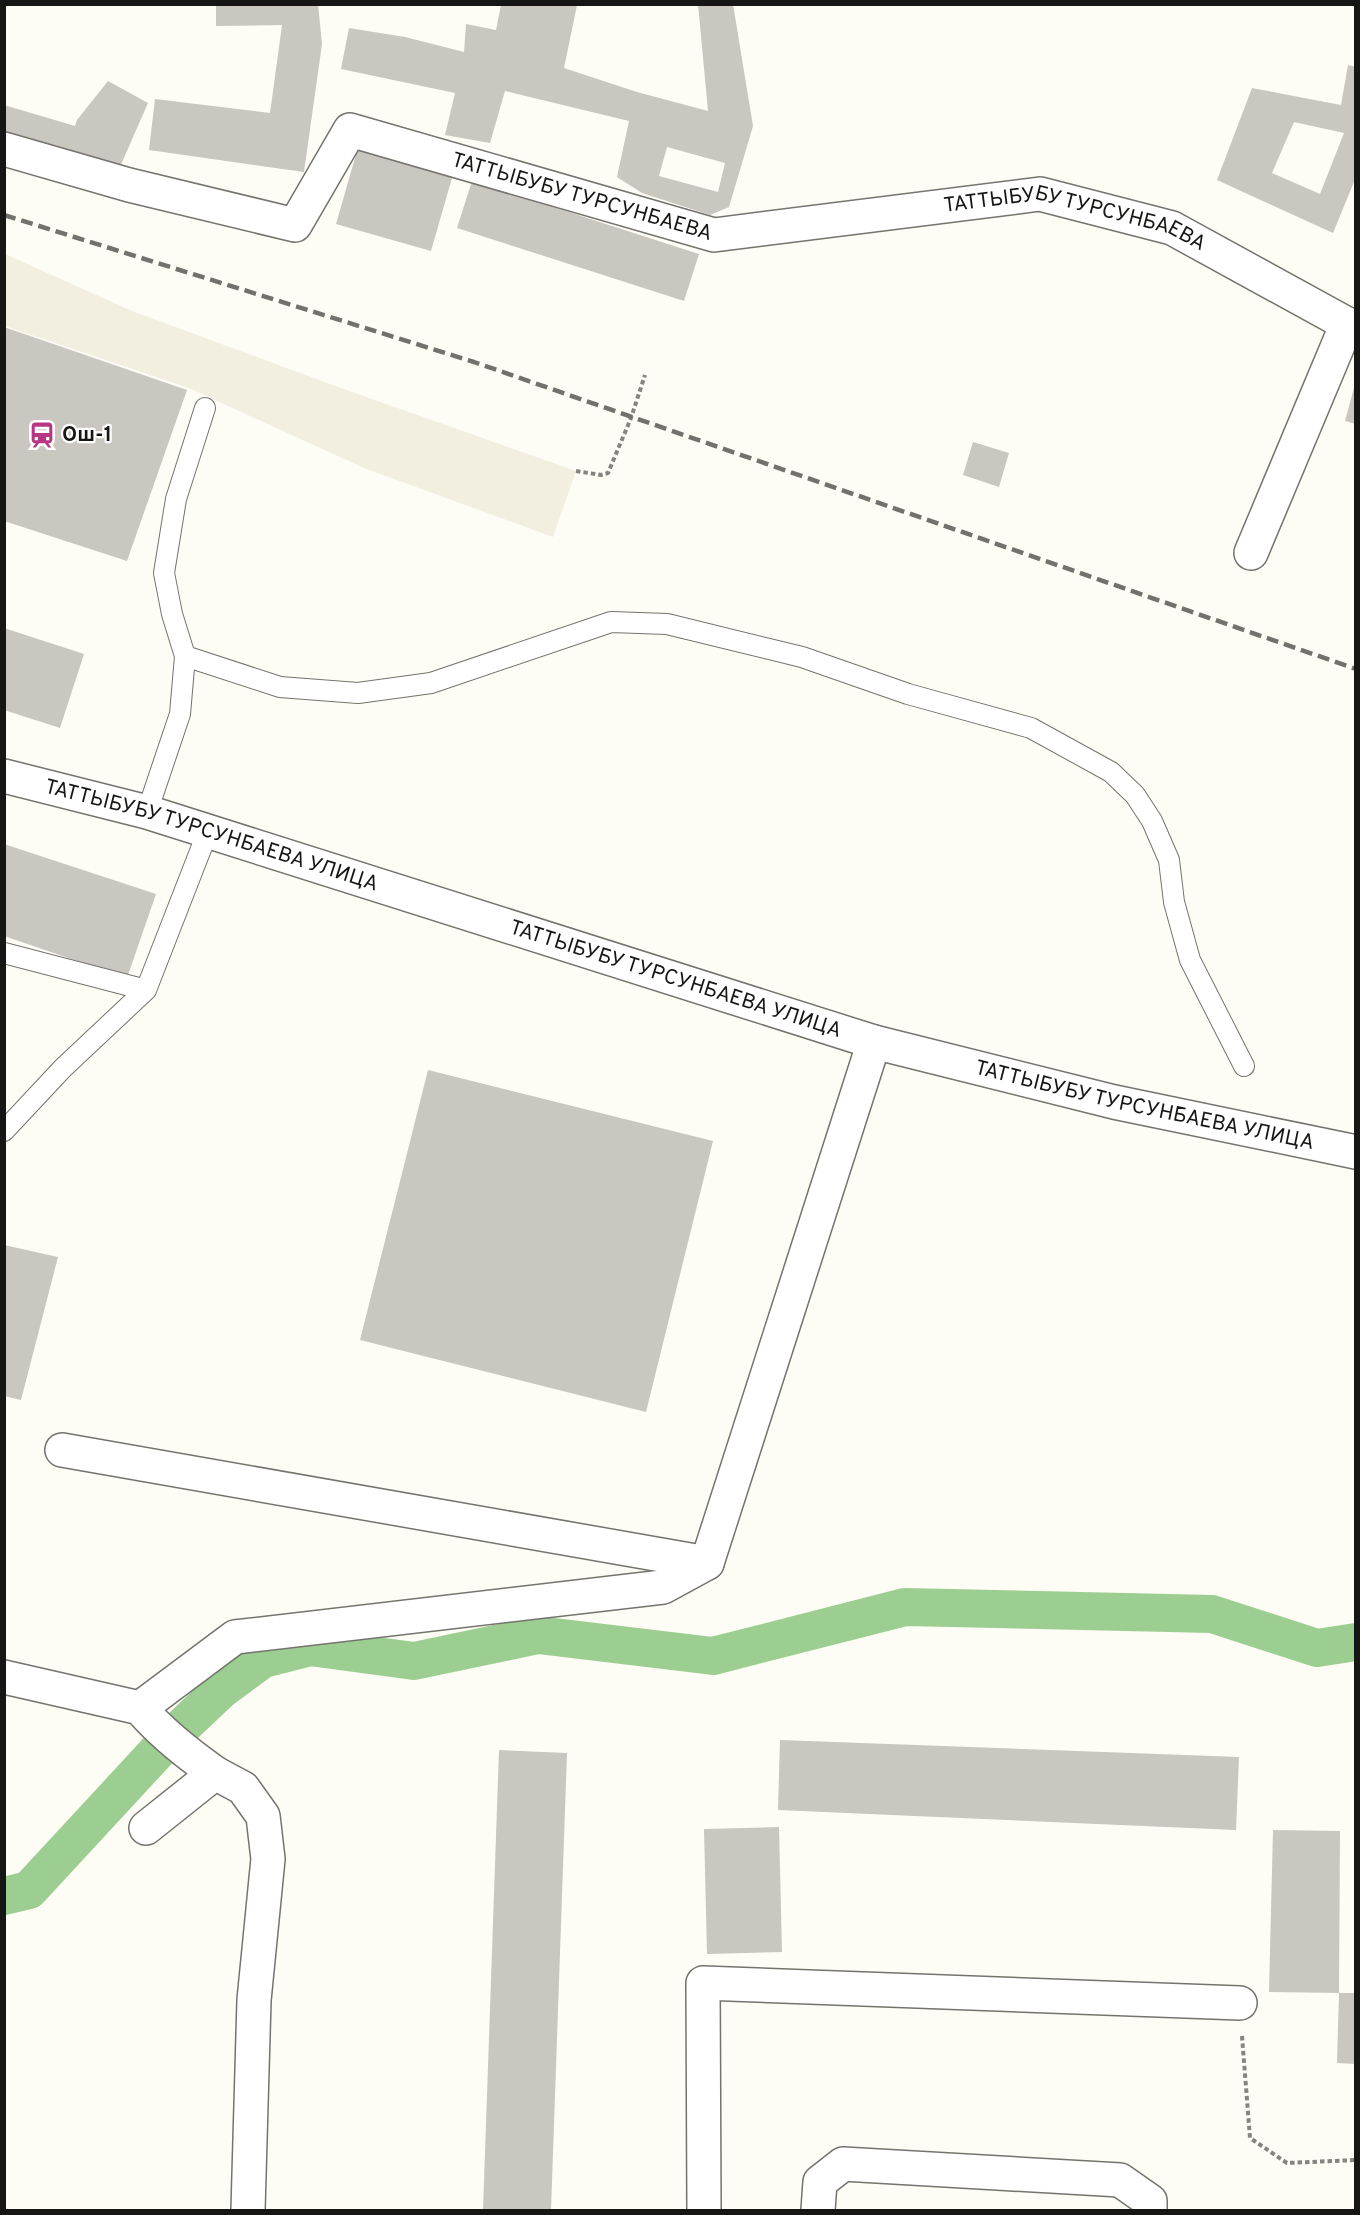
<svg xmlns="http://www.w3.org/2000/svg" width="1360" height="2215" font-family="Overpass,sans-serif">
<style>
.built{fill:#f2efe1}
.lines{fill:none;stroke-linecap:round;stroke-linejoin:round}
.canal{stroke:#9dce91;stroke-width:38}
.building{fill:#cac6c0;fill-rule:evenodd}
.lane-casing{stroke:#74736d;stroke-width:22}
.street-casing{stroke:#74736d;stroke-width:36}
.secondary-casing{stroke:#74736d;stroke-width:36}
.path{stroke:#858480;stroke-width:4;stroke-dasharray:4.5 3;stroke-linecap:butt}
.lane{stroke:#fff;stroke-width:20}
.street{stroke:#fff;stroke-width:33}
.secondary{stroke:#fff;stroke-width:33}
.rail{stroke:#71716d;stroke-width:4.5;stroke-dasharray:12 6;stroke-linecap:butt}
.labels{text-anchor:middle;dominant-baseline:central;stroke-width:4.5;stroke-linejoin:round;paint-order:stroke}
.street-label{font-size:21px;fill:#161614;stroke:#fff}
.poi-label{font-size:21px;font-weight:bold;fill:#161614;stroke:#fff;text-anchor:start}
</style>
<rect width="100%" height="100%" fill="#fdfcf5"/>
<path class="built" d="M 5,254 L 132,311 L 338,387 L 576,471 L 553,537 L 364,468 L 189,388 L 5,326 Z"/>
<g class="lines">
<path class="canal" d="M 4,1896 L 29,1890 L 165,1743 L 221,1690 L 263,1659 L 310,1647 L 414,1661 L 538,1635 L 713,1656 L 905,1607 L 1212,1614 L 1317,1648 L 1356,1642"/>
</g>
<path class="building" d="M 216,4 L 318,4 L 322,44 L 304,172 L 149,150 L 155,99 L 270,113 L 282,25 L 216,26 Z
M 698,4 L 733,4 L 753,126 L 729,207 L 710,215 L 642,193 L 617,177 L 629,121 L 505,91 L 490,143 L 445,135 L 455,93 L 341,69 L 349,28 L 405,37 L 464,52 L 466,24 L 496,30 L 501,5 L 577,5 L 564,68 L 637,92 L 708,111 ZM 667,147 L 725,163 L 718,192 L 659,176 Z
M 1348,65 L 1356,67 L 1356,177 L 1333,233 L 1217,180 L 1252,88 L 1341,105 ZM 1294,122 L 1344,133 L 1320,194 L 1272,173 Z
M 108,81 L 148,103 L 116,176 L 4,136 L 4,105 L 75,126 L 77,120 Z
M 361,137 L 456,164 L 431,251 L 336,224 Z
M 472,181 L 699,254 L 684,301 L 457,228 Z
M 4,327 L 187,390 L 127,561 L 4,521 Z
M 1355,384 L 1356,384 L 1356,424 L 1345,421 Z
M 973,442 L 1009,453 L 999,487 L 963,475 Z
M 4,628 L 84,654 L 60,728 L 4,710 Z
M 4,844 L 156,894 L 127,978 L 4,936 Z
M 428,1070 L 713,1141 L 646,1412 L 360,1340 Z
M 4,1245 L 58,1257 L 21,1400 L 4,1396 Z
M 780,1740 L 1239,1757 L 1236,1830 L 778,1810 Z
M 499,1750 L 567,1753 L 551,2210 L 483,2210 Z
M 779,1827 L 782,1952 L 707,1954 L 704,1829 Z
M 1273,1830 L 1340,1831 L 1339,1993 L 1269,1992 Z
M 1339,1993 L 1356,1993 L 1356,2064 L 1337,2063 Z"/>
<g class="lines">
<g class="lane-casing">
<path id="lane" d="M 185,656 L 280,687 L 358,693 L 431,683 L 611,622 L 667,624 L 802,657 L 908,694 L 1031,728 L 1111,772 L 1135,795 L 1152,821 L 1169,860 L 1174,902 L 1190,960 L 1244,1066
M 147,812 L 180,714 L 185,656 L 172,614 L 164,573 L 176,499 L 205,408
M 4,953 L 146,990
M 4,1131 L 63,1068 L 146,990 L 208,831"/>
</g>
<g class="street-casing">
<g id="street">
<path id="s1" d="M 4,149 L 129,185 L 295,225 L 350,130 L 714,235 L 1040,194 L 1172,228 L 1347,324 L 1356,326"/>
<path d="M 1251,553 L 1347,324"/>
<path d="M 62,1450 L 707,1563 L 874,1042"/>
<path d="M 4,1677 L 140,1708 C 162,1734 188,1754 215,1773"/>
<path d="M 140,1708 L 235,1637 L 663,1587 L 707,1563"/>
<path d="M 146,1828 L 215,1773 L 243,1788 L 263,1816 L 268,1859 L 254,2000 L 248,2210"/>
<path d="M 704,2210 L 703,1983 L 1240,2003"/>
<path d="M 818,2210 L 820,2182 L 843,2164 L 1120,2180 L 1150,2201 L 1150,2210"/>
</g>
</g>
<g class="secondary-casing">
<g id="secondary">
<path id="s2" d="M 4,776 L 147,812 L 874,1042 L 1114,1102 L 1356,1152"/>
</g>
</g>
<path class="path" d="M 576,471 L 601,475 L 608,473 L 631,418 L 645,375
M 1242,2036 L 1250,2138 L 1287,2163 L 1356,2160"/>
<use href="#lane" class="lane"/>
<use href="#street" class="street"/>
<use href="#secondary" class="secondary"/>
<path class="rail" d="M 4,215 L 474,362 L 1356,669"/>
</g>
<defs>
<g id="station-bare" transform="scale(2.07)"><path d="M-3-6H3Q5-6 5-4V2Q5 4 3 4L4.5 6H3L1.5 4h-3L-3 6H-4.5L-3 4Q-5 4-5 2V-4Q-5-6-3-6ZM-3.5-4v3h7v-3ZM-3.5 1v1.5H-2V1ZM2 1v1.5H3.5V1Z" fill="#b83782" stroke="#fff" stroke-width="2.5" paint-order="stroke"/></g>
</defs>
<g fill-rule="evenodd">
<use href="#station-bare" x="42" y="435"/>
</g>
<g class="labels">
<g class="street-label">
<text stroke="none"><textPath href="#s1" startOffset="652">ТАТТЫБУБУ ТУРСУНБАЕВА</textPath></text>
<text stroke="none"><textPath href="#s1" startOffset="1156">ТАТТЫБУБУ ТУРСУНБАЕВА</textPath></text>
<text stroke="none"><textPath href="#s2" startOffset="216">ТАТТЫБУБУ ТУРСУНБАЕВА УЛИЦА</textPath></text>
<text stroke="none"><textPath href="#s2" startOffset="702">ТАТТЫБУБУ ТУРСУНБАЕВА УЛИЦА</textPath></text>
<text stroke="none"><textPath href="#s2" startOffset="1188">ТАТТЫБУБУ ТУРСУНБАЕВА УЛИЦА</textPath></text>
</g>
<g class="poi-label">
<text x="62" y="435">Ош-1</text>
</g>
</g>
<rect width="1360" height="2215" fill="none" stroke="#161614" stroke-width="12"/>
</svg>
